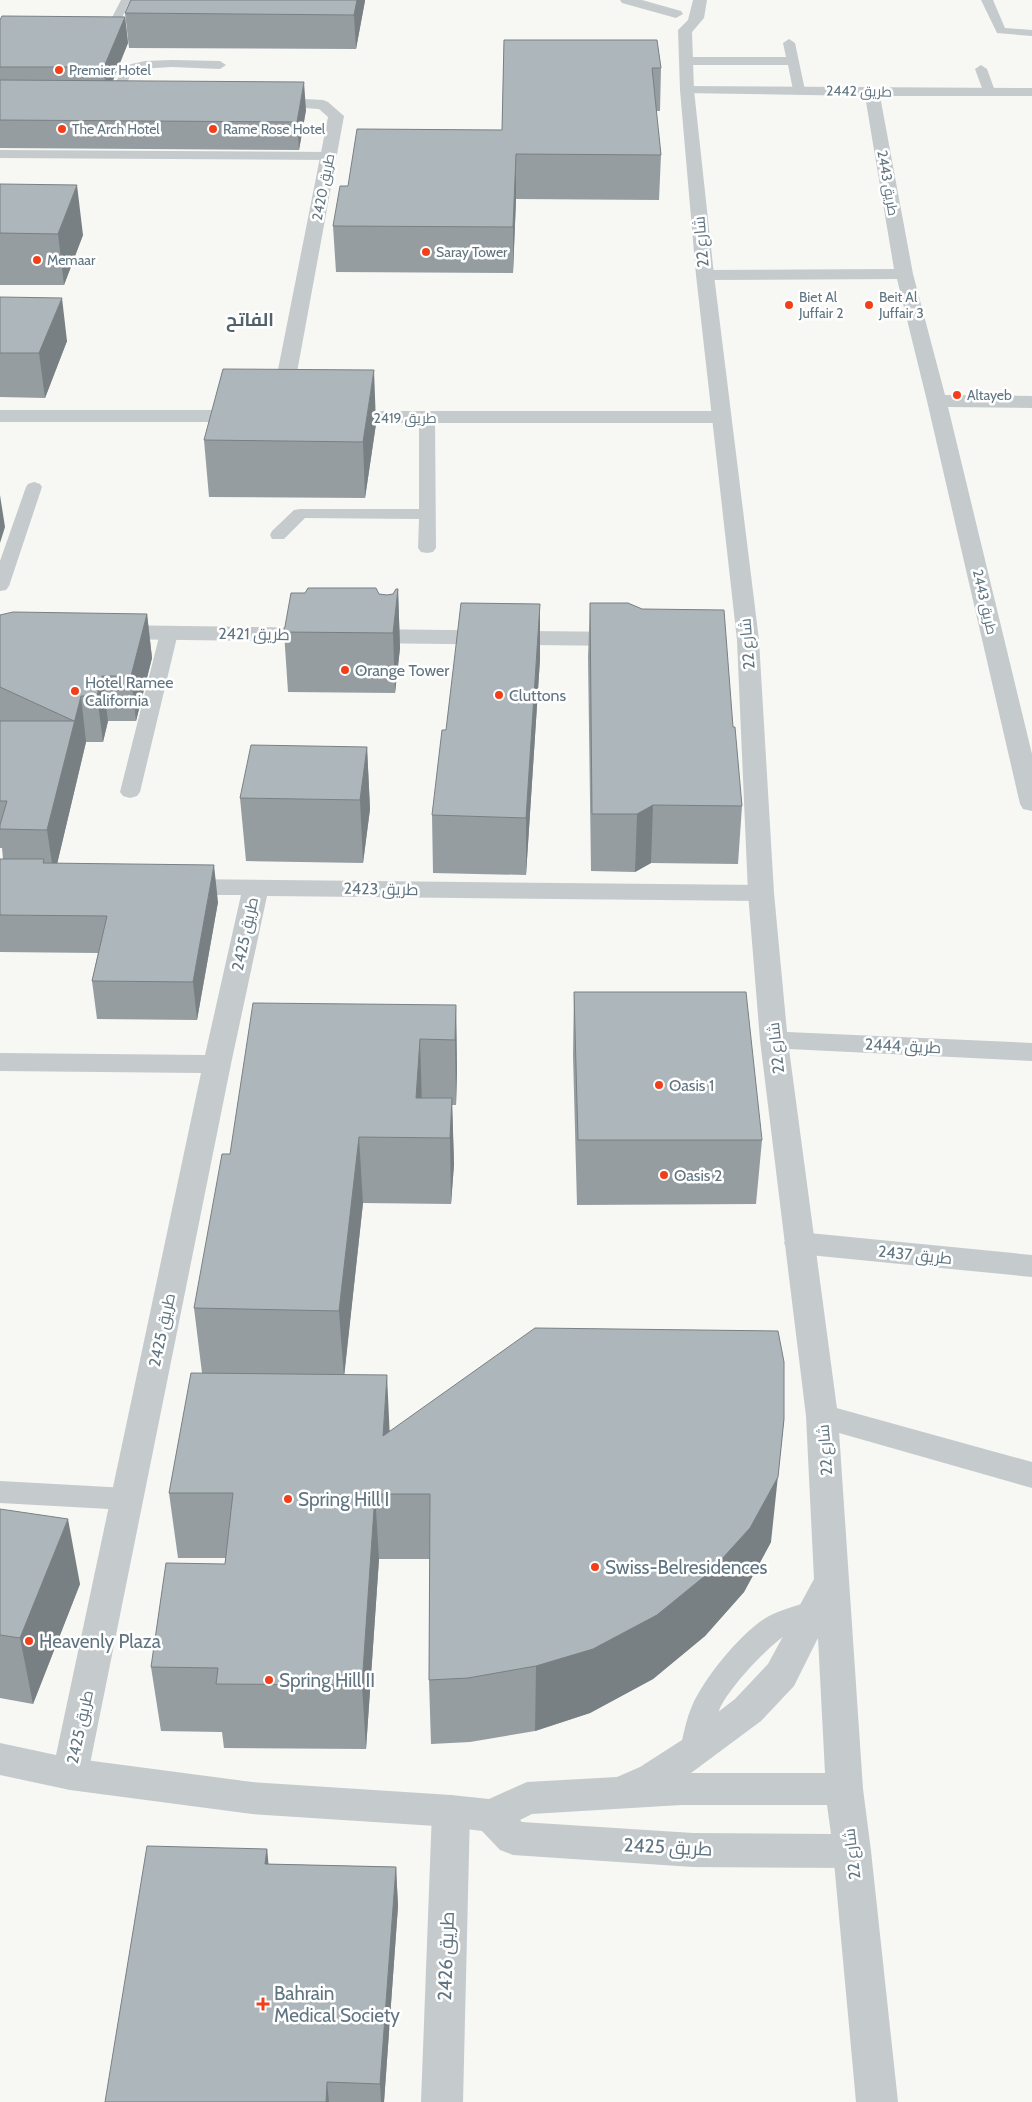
<svg xmlns="http://www.w3.org/2000/svg" width="1032" height="2102" font-family="Cabin,Cairo,sans-serif">
<style>
.lines{fill:none;stroke-linecap:round;stroke-linejoin:round}
.service{fill:#c5cacc;fill-rule:evenodd}
.minor{fill:#c5cacc;fill-rule:evenodd}
.tertiary{fill:#c5cacc;fill-rule:evenodd}
.wall{fill:#959da1}
.shaded-wall{fill:#798083}
.building{fill:#adb7bb;stroke:#798083}
.poi-dot{fill:#f23f1a;stroke:#fff;stroke-width:2}
.labels{text-anchor:middle;dominant-baseline:central;stroke-width:5;stroke-linejoin:round;paint-order:stroke}
.far-poi-label{font-size:14px;fill:#607581;stroke:#fff;text-anchor:start}
.far-street-label{font-size:14px;fill:#607581;stroke:#fff}
.street-label{font-size:16px;fill:#607581;stroke:#fff}
.poi-label{font-size:16px;fill:#607581;stroke:#fff;text-anchor:start}
.far-district-label{font-size:18px;font-weight:bold;fill:#52626c;stroke:#fff}
.near-poi-label{font-size:19px;fill:#607581;stroke:#fff;text-anchor:start}
.near-street-label{font-size:19px;fill:#607581;stroke:#fff}
</style>
<rect width="100%" height="100%" fill="#f7f7f4"/>
<g class="lines">
<path class="service" d="M 121,0 L 133,0 L 128,5 L 114,35 L 106,35 L 104,33 Z
M 981,0 L 993,0 L 1005,28 L 1032,30 L 1032,36 L 997,33 Z
M 789,39 L 795,43 L 805,90 L 799,94 L 793,90 L 788,65 L 686,65 L 680,61 L 686,57 L 786,57 L 783,43 Z
M 172,60 L 220,61 L 226,65 L 220,69 L 172,67 L 137,69 L 132,71 L 118,105 L 114,106 L 108,102 L 123,66 L 145,61 Z
M 981,65 L 987,69 L 995,91 L 993,94 L 985,94 L 983,91 L 975,69 Z
M 0,150 L 329,152 L 335,156 L 329,160 L 0,158 Z
M 427,413 L 433,415 L 435,418 L 436,548 L 433,552 L 427,553 L 421,552 L 418,548 L 419,519 L 305,518 L 284,539 L 272,539 L 270,535 L 272,531 L 294,510 L 300,509 L 419,509 L 419,418 L 421,415 Z
M 34,482 L 40,484 L 42,487 L 9,586 L 6,590 L 0,591 L 0,561 L 26,487 L 28,484 Z
M 169,628 L 175,629 L 178,633 L 140,792 L 137,796 L 130,798 L 123,796 L 120,792 L 160,633 L 163,629 Z
M 0,1481 L 127,1488 L 137,1491 L 141,1499 L 137,1507 L 127,1510 L 0,1503 Z
M 813,1600 L 823,1604 L 827,1612 L 823,1620 C 811,1625 798,1627 787,1634 C 767,1647 730,1687 720,1708 C 713,1725 714,1744 706,1760 L 695,1764 L 684,1760 L 680,1751 C 683,1736 686,1720 692,1706 C 704,1678 742,1631 769,1616 C 783,1609 799,1605 813,1600 Z"/>
<path class="minor" d="M 687,86 L 1032,88 L 1032,96 L 880,96 L 913,274 L 945,395 L 1032,396 L 1032,408 L 948,407 L 1032,754 L 1032,811 L 1023,809 L 1020,804 L 927,401 L 897,279 L 705,280 L 699,279 L 696,275 L 699,271 L 705,270 L 894,269 L 865,96 L 682,93 L 680,90 L 682,87 Z
M 268,97 L 323,100 L 328,102 L 344,116 L 291,405 L 288,409 L 281,411 L 274,409 L 271,405 L 328,117 L 319,109 L 263,105 L 260,102 L 263,99 Z
M 0,410 L 248,410 L 255,412 L 258,416 L 255,420 L 248,422 L 0,422 Z
M 339,411 L 721,411 L 728,413 L 731,417 L 728,421 L 721,423 L 339,423 L 332,421 L 329,417 L 332,413 Z
M 180,879 L 761,885 L 770,888 L 774,893 L 770,898 L 761,901 L 267,896 L 231,1064 L 88,1774 L 83,1785 L 70,1790 L 57,1785 L 52,1774 L 201,1073 L 0,1071 L 0,1053 L 205,1055 L 241,895 L 180,895 L 171,892 L 167,887 L 171,882 Z
M 799,1232 L 1032,1255 L 1032,1277 L 799,1254 L 788,1250 L 784,1243 L 788,1236 Z
M 822,1404 L 1032,1462 L 1032,1488 L 811,1425 L 806,1416 L 811,1407 Z
M 451,1795 L 464,1799 L 470,1811 L 463,2102 L 421,2102 L 432,1811 L 438,1799 Z
M 852,1834 L 865,1839 L 871,1851 L 898,2102 L 856,2102 L 833,1851 L 839,1839 Z"/>
<path class="tertiary" d="M 620,0 L 642,0 L 681,11 L 683,14 L 676,18 L 622,3 Z
M 693,0 L 707,0 L 704,18 L 692,32 L 694,90 L 714,275 L 759,640 L 774,893 L 787,1032 L 1032,1043 L 1032,1061 L 789,1049 L 838,1416 L 863,1789 L 871,1851 L 865,1863 L 852,1868 L 693,1867 L 513,1855 L 500,1850 L 482,1831 L 451,1827 L 252,1814 L 70,1790 L 0,1775 L 0,1743 L 70,1758 L 252,1782 L 451,1795 L 489,1799 L 527,1782 L 617,1777 L 640,1767 L 682,1740 L 735,1699 L 768,1664 L 814,1579 L 806,1416 L 760,1040 L 748,893 L 737,640 L 696,275 L 680,90 L 678,30 L 688,20 ZM 818,1638 L 825,1773 L 691,1773 L 761,1721 L 794,1686 ZM 681,1805 L 827,1805 L 831,1834 L 693,1833 L 522,1822 L 520,1820 L 532,1814 Z
M 112,625 L 321,628 L 329,630 L 332,635 L 329,640 L 321,642 L 112,639 L 104,637 L 101,632 L 104,627 Z
M 362,629 L 626,632 L 634,634 L 637,639 L 634,644 L 626,646 L 362,643 L 354,641 L 351,636 L 354,631 Z"/>
</g>
<path class="wall" d="M 365,0 L 356,49 L 129,48 L 125,13 Z
M 125,17 L 128,43 L 113,81 L 306,110 L 299,150 L 0,148 L 0,20 Z
M 504,40 L 661,68 L 660,111 L 656,111 L 661,155 L 659,200 L 516,199 L 513,273 L 336,272 L 333,226 L 348,186 L 502,130 Z
M 0,184 L 83,235 L 64,285 L 0,285 Z
M 0,297 L 67,341 L 45,398 L 0,397 Z
M 376,424 L 365,498 L 209,497 L 204,440 Z
M 398,589 L 400,648 L 395,693 L 288,692 L 284,632 L 305,593 L 379,594 L 387,595 L 393,594 Z
M 590,603 L 733,727 L 742,806 L 738,864 L 651,863 L 635,872 L 591,871 L 588,657 Z
M 540,604 L 540,659 L 526,875 L 433,873 L 432,815 Z
M 147,614 L 152,658 L 136,721 L 108,721 L 103,742 L 86,742 L 57,864 L 218,902 L 197,1020 L 97,1019 L 92,981 L 98,953 L 0,952 L 0,859 L 3,859 L 2,848 L 0,848 L 0,615 Z
M 367,747 L 370,809 L 363,863 L 246,861 L 240,798 Z
M 574,992 L 762,1140 L 756,1204 L 577,1205 L 573,1055 Z
M 456,1005 L 457,1071 L 456,1105 L 452,1105 L 454,1164 L 451,1204 L 363,1203 L 344,1375 L 390,1431 L 771,1542 L 744,1592 L 705,1636 L 653,1679 L 590,1713 L 535,1731 L 470,1742 L 431,1744 L 429,1680 L 430,1559 L 379,1559 L 366,1749 L 224,1748 L 222,1732 L 161,1731 L 151,1667 L 225,1564 L 225,1558 L 178,1558 L 169,1493 L 202,1373 L 194,1308 L 230,1154 Z
M 0,1509 L 80,1584 L 33,1704 L 0,1698 Z
M 267,1849 L 268,1864 L 396,1867 L 398,1906 L 384,2102 L 105,2102 Z"/>
<path class="shaded-wall" d="M 357,0 L 365,0 L 365,1 L 356,49 L 354,15 Z
M 125,17 L 128,43 L 107,94 L 104,67 Z
M 304,82 L 306,110 L 299,150 L 297,122 Z
M 516,154 L 516,199 L 513,273 L 513,227 Z
M 77,185 L 83,235 L 64,285 L 58,234 Z
M 62,298 L 67,341 L 45,398 L 39,353 Z
M 374,370 L 376,424 L 365,498 L 363,442 Z
M 0,495 L 5,527 L 0,543 Z
M 398,589 L 400,648 L 395,693 L 393,633 Z
M 540,604 L 540,659 L 526,875 L 526,818 Z
M 147,614 L 152,658 L 136,721 L 131,676 Z
M 102,676 L 108,721 L 103,742 L 97,696 Z
M 81,696 L 86,742 L 54,877 L 47,830 Z
M 367,747 L 370,809 L 363,863 L 360,800 Z
M 653,805 L 651,863 L 635,872 L 637,814 Z
M 214,865 L 218,902 L 197,1020 L 193,982 Z
M 456,1005 L 457,1071 L 456,1105 L 455,1040 Z
M 420,1039 L 422,1105 L 416,1098 Z
M 452,1098 L 454,1164 L 451,1204 L 450,1138 Z
M 359,1137 L 363,1203 L 344,1378 L 339,1311 Z
M 387,1375 L 390,1440 L 383,1436 Z
M 784,1419 L 771,1542 L 744,1592 L 705,1636 L 653,1679 L 590,1713 L 535,1731 L 536,1666 Z
M 375,1494 L 379,1559 L 366,1749 L 362,1685 Z
M 68,1519 L 80,1584 L 33,1704 L 20,1638 Z
M 267,1849 L 271,1888 L 265,1864 Z
M 396,1867 L 398,1906 L 384,2102 L 381,2102 L 380,2084 Z
M 327,2082 L 329,2102 L 326,2102 Z"/>
<path class="building" d="M 131,0 L 357,0 L 354,15 L 125,13 Z
M 2,16 L 125,17 L 104,67 L 0,67 L 0,20 Z
M 504,40 L 657,40 L 661,68 L 652,68 L 661,155 L 516,154 L 513,227 L 333,226 L 340,186 L 348,186 L 357,129 L 502,130 Z
M 0,80 L 304,82 L 297,122 L 0,120 Z
M 0,184 L 77,185 L 58,234 L 0,233 Z
M 0,297 L 62,298 L 39,353 L 0,353 Z
M 223,369 L 374,370 L 363,442 L 204,440 Z
M 308,588 L 376,588 L 379,594 L 387,595 L 393,594 L 396,589 L 398,589 L 393,633 L 284,632 L 291,593 L 305,593 Z
M 461,603 L 540,604 L 526,818 L 432,815 L 442,730 L 446,730 Z
M 590,603 L 628,603 L 642,609 L 724,610 L 733,727 L 735,727 L 742,806 L 653,805 L 637,814 L 592,814 Z
M 13,612 L 147,614 L 131,676 L 102,676 L 97,696 L 81,696 L 47,830 L 0,829 L 0,825 L 7,801 L 0,801 L 0,721 L 74,721 L 0,687 L 0,615 Z
M 251,745 L 367,747 L 360,800 L 240,798 Z
M 0,859 L 44,859 L 43,863 L 214,865 L 193,982 L 92,981 L 107,916 L 0,915 Z
M 574,992 L 746,992 L 762,1140 L 578,1140 Z
M 253,1003 L 456,1005 L 455,1040 L 420,1039 L 416,1098 L 452,1098 L 450,1138 L 359,1137 L 339,1311 L 194,1308 L 222,1154 L 230,1154 Z
M 535,1328 L 778,1331 L 784,1362 L 784,1419 L 778,1477 L 750,1528 L 711,1571 L 657,1615 L 593,1649 L 536,1666 L 468,1678 L 429,1680 L 430,1494 L 375,1494 L 362,1685 L 216,1684 L 218,1668 L 151,1667 L 166,1563 L 225,1564 L 233,1493 L 169,1493 L 191,1373 L 387,1375 L 383,1436 Z
M 0,1509 L 68,1519 L 20,1638 L 0,1635 Z
M 147,1846 L 267,1849 L 265,1864 L 396,1867 L 380,2084 L 327,2082 L 326,2102 L 105,2102 Z"/>
<g class="poi-dot">
<circle cx="59" cy="70" r="5"/>
<circle cx="62" cy="129" r="5"/>
<circle cx="213" cy="129" r="5"/>
<circle cx="426" cy="252" r="5"/>
<circle cx="37" cy="260" r="5"/>
<circle cx="789" cy="305" r="5"/>
<circle cx="869" cy="305" r="5"/>
<circle cx="957" cy="395" r="5"/>
<circle cx="345" cy="670" r="5"/>
<circle cx="75" cy="691" r="5"/>
<circle cx="499" cy="695" r="5"/>
<circle cx="659" cy="1085" r="5"/>
<circle cx="664" cy="1175" r="5"/>
<circle cx="288" cy="1499" r="5"/>
<circle cx="595" cy="1567" r="5"/>
<circle cx="29" cy="1641" r="5"/>
<circle cx="269" cy="1680" r="5"/>
<path d="M260.5 1996.5h5v5h5v5h-5v5h-5v-5h-5v-5h5z"/>
</g>
<g class="labels">
<g class="far-poi-label">
<text x="69" y="70">Premier Hotel</text>
<text x="72" y="129">The Arch Hotel</text>
<text x="223" y="129">Rame Rose Hotel</text>
<text x="436" y="252">Saray Tower</text>
<text x="47" y="260">Memaar</text>
<text x="799" y="297">Biet Al<tspan x="799" dy="16">Juffair 2</tspan></text>
<text x="879" y="297">Beit Al<tspan x="879" dy="16">Juffair 3</tspan></text>
<text x="967" y="395">Altayeb</text>
</g>
<g class="far-street-label">
<text transform="translate(859 91) rotate(1)">طريق 2442</text>
<text transform="translate(888 183) rotate(80)">طريق 2443</text>
<text transform="translate(323 187) rotate(-79)">طريق 2420</text>
<text x="405" y="418">طريق 2419</text>
<text transform="translate(985 602) rotate(77)">طريق 2443</text>
</g>
<g class="street-label">
<text transform="translate(701 242) rotate(-95)">شارع 22</text>
<text transform="translate(254 634) rotate(1)">طريق 2421</text>
<text transform="translate(747 644) rotate(-95)">شارع 22</text>
<text transform="translate(381 889) rotate(1)">طريق 2423</text>
<text transform="translate(245 934) rotate(-78)">طريق 2425</text>
<text transform="translate(903 1046) rotate(3)">طريق 2444</text>
<text transform="translate(776 1048) rotate(-96)">شارع 22</text>
<text transform="translate(915 1255) rotate(6)">طريق 2437</text>
<text transform="translate(162 1330) rotate(-78)">طريق 2425</text>
<text transform="translate(825 1450) rotate(-94)">شارع 22</text>
<text transform="translate(80 1727) rotate(-78)">طريق 2425</text>
<text transform="translate(852 1854) rotate(-97)">شارع 22</text>
</g>
<g class="poi-label">
<text x="355" y="670">Orange Tower</text>
<text x="85" y="682">Hotel Ramee<tspan x="85" dy="18">California</tspan></text>
<text x="509" y="695">Cluttons</text>
<text x="669" y="1085">Oasis 1</text>
<text x="674" y="1175">Oasis 2</text>
</g>
<g class="far-district-label">
<text x="250" y="320">الفاتح</text>
</g>
<g class="near-poi-label">
<text x="298" y="1499">Spring Hill I</text>
<text x="605" y="1567">Swiss-Belresidences</text>
<text x="39" y="1641">Heavenly Plaza</text>
<text x="279" y="1680">Spring Hill II</text>
<text x="274" y="1993">Bahrain<tspan x="274" dy="22">Medical Society</tspan></text>
</g>
<g class="near-street-label">
<text transform="translate(668 1847) rotate(3)">طريق 2425</text>
<text transform="translate(446 1956) rotate(-88)">طريق 2426</text>
</g>
</g>
</svg>
